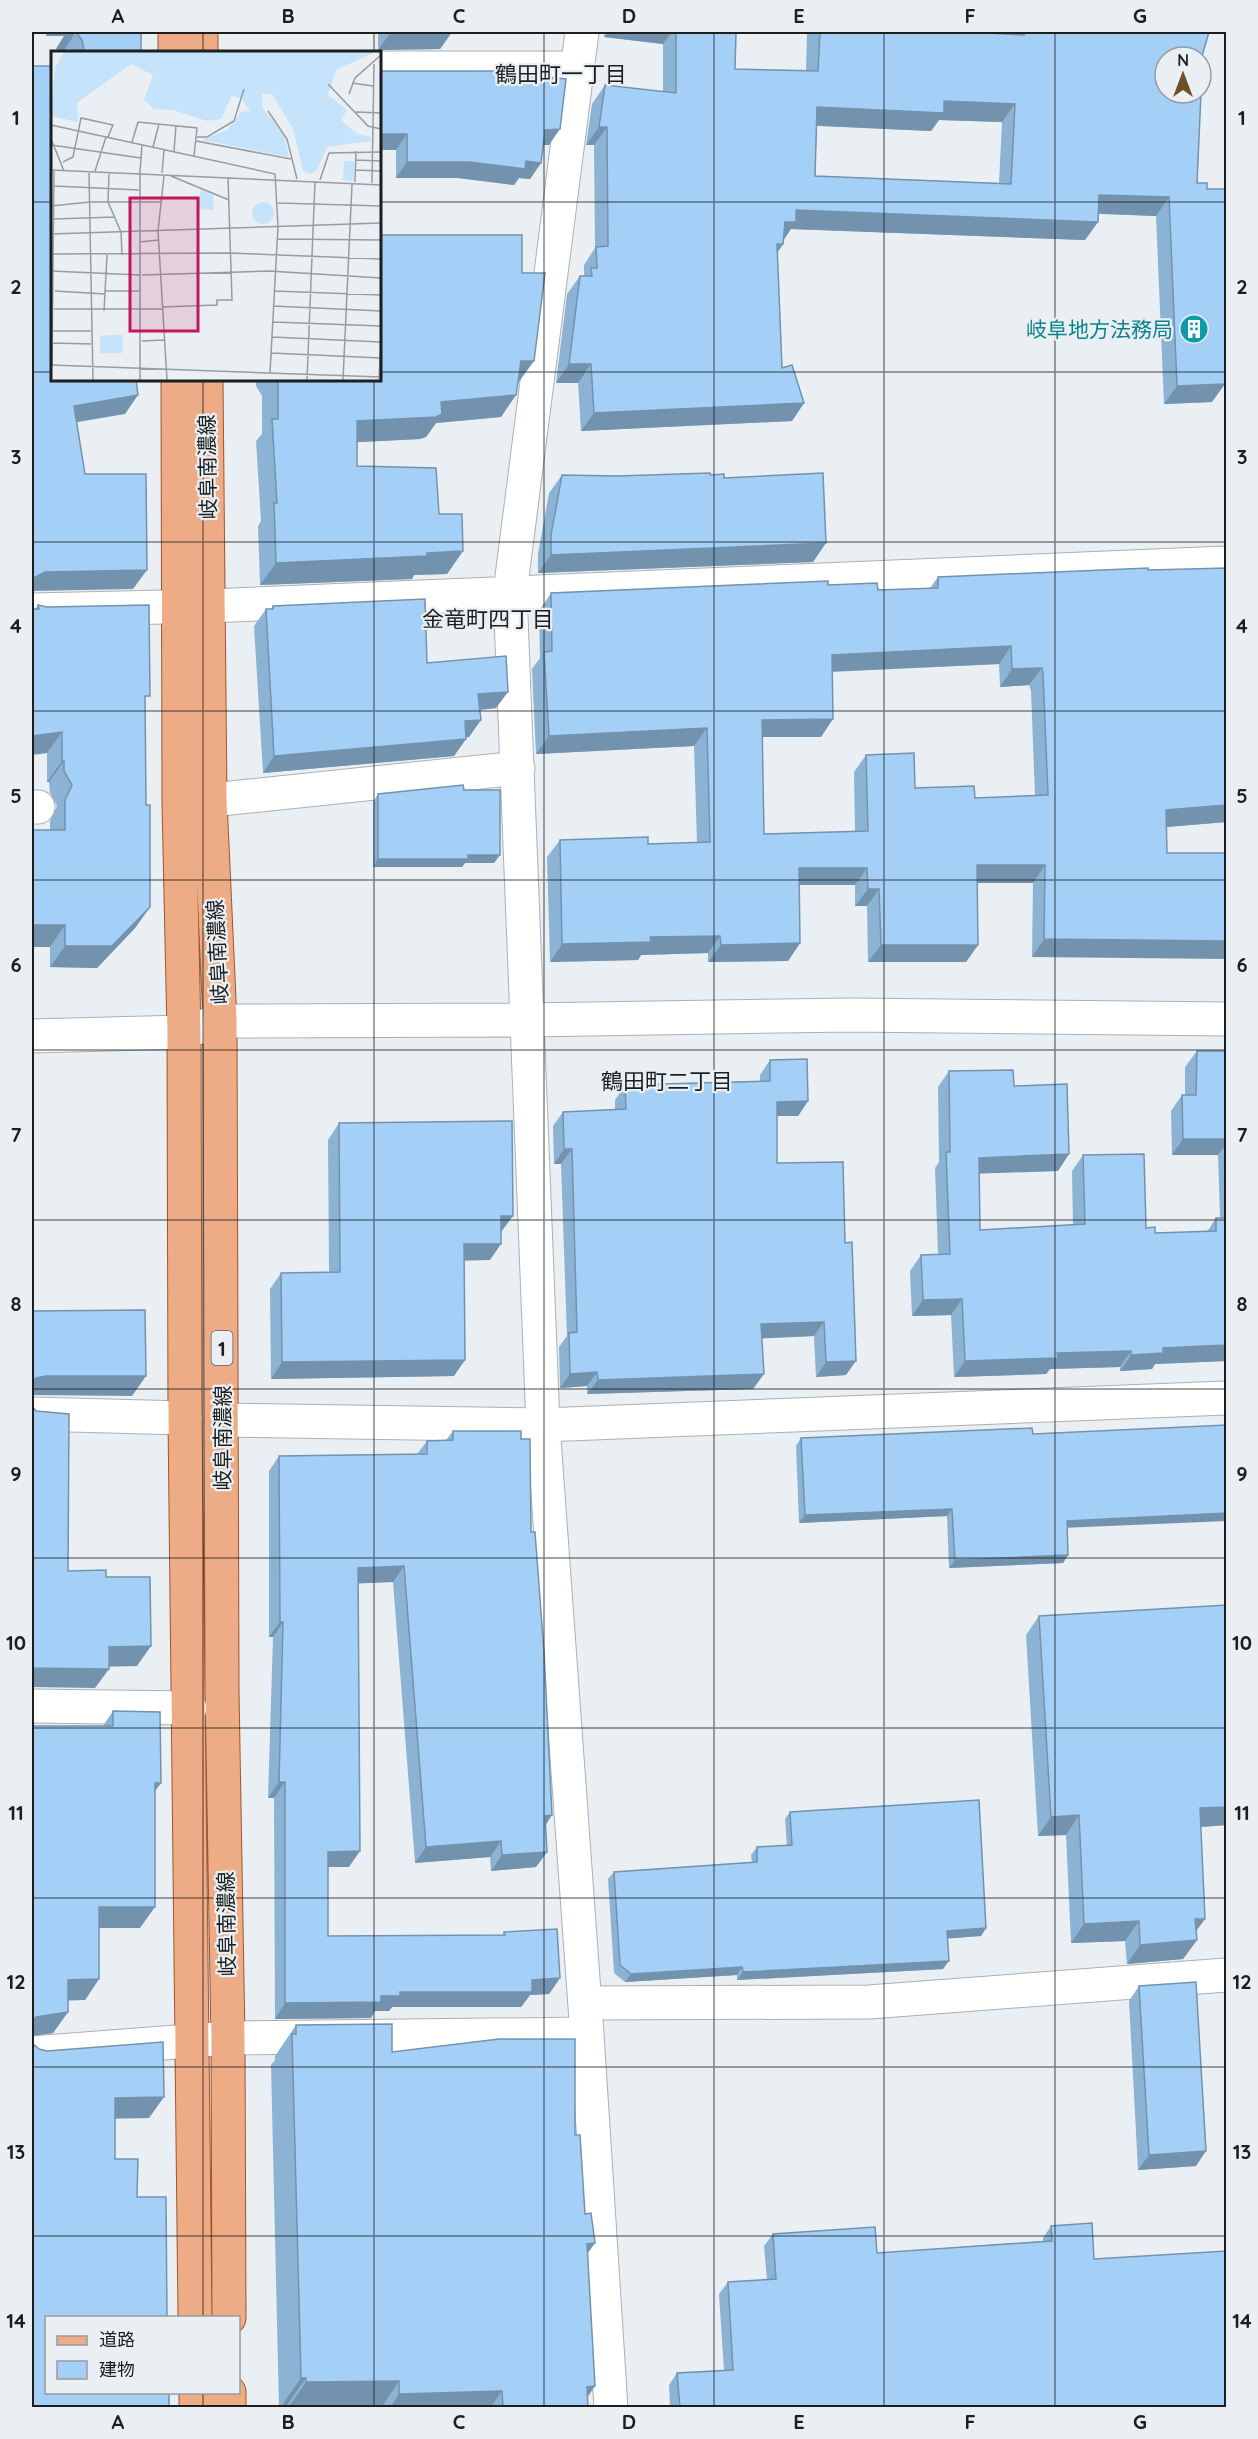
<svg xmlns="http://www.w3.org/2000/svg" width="1258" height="2439" font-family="Quicksand,'Noto Sans JP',sans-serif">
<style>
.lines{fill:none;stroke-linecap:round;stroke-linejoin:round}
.minor-casing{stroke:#abb0b4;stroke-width:35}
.major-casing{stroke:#9d562e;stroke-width:35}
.minor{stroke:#fff;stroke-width:33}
.major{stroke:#eeac86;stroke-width:33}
.wall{fill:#8db3d4;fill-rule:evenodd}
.shaded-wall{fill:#7392ad}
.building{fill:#a4d0f7;stroke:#7392ad;stroke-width:1.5;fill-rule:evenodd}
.grid{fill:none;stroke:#1c1e20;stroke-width:1.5;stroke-opacity:0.55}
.labels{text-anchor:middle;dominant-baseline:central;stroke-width:4.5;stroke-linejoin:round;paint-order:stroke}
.shield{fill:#eaeff3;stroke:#5a5d5f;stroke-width:1.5}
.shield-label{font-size:20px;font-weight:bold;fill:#1c1e20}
.culture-label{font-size:21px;fill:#0d838f;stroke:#eaeff3;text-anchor:end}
.street-label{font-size:21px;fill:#1c1e20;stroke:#eaeff3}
.neighbourhood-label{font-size:22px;fill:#1c1e20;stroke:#eaeff3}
.inset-road{fill:none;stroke:#989b9f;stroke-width:1.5}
.view{fill:#c2185b;fill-opacity:0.15;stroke:#c2185b;stroke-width:3}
.inset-edge{fill:none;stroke:#1c1e20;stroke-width:3}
.neatline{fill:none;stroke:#1c1e20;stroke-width:2}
.grid-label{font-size:20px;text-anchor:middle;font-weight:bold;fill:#1c1e20}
</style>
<rect width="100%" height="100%" fill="#eaeff3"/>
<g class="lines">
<g class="minor-casing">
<path id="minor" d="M 582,32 L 510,592 L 543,1425 L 587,2034 L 611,2408
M 380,68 L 577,68
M 32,610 L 209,606 L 1226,563
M 183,803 L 518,768
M 32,807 L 38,807
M 32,1036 L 184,1032 L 220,1021 L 527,1020 L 850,1015 L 1226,1019
M 32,1414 L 185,1418
M 222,1420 L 543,1425 L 1226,1398
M 32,1706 L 190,1708
M 585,2003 L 869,2002 L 1226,1975
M 32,2053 L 228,2038 L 587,2034"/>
</g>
<g class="major-casing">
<path id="major" d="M 175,32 L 175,52
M 201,32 L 201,52
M 178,380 L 179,804 L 184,1032 L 185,1418 L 195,2318
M 206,380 L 210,801 L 220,1021 L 222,1690 L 228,2038 L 229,2318
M 196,2392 L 196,2408
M 229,2392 L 229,2408"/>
</g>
<use href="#minor" class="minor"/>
<use href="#major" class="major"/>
</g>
<path class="wall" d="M 46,32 L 141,32 L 141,52 L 63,52 L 56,49 L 64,36 L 46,36 Z
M 378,32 L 452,32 L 440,49 L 378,50 Z
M 605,32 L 736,32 L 735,69 L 806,70 L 807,32 L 971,32 L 1016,34 L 1017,32 L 1209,32 L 1202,56 L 1197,183 L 1212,402 L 1164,404 L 1156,216 L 1098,214 L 1098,222 L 1085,240 L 791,229 L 784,239 L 783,244 L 777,253 L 782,368 L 804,403 L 792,421 L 581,431 L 578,383 L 556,383 L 567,294 L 580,276 L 584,276 L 584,265 L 595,248 L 594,145 L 586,145 L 592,104 L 605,85 L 663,92 L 663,44 L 604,37 ZM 939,120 L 1002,122 L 999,183 L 815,176 L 817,126 L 931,131 Z
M 380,71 L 549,145 L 543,145 L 541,163 L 530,179 L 519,178 L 514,185 L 458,178 L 396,178 L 396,150 L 380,150 Z
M 256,380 L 380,380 L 518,383 L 501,417 L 436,423 L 426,437 L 420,439 L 357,442 L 357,466 L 439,514 L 463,551 L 447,574 L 414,575 L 412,579 L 260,585 L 258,526 L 261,521 L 256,441 L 262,434 L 262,396 L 256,386 Z
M 562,475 L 617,476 L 711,475 L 724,478 L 813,562 L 538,573 L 538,554 L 549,493 Z
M 1227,568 L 1227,822 L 1166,827 L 1032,957 L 1033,883 L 977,883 L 978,945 L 966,962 L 868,962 L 867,906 L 855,906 L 855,885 L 799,885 L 800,943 L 788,961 L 708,962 L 708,953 L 641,955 L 638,960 L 550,962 L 547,857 L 560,840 L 648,844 L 697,843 L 694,746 L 536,754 L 532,669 L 540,658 L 539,611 L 551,593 L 828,585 L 878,590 L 930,588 L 938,577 ZM 999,664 L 1000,687 L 1029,685 L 1031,691 L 1035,796 L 975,798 L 915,788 L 866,755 L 854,772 L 855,832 L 764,834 L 762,737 L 821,737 L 832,672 Z
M 38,605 L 145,702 L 146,805 L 150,907 L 135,928 L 97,968 L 50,967 L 50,947 L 32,947 L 50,830 L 50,821 L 57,806 L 50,793 L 49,782 L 47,782 L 47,753 L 35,609 Z
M 273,606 L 427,663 L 496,708 L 480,710 L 469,737 L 466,737 L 466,739 L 454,756 L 263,773 L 254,626 L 266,609 L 271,609 Z
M 464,790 L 494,863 L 465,863 L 462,867 L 373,867 L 373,802 L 378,794 Z
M 1197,1051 L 1227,1051 L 1227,1361 L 1155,1364 L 1152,1369 L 1120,1371 L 1120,1367 L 1050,1369 L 1046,1374 L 954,1377 L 951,1315 L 912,1316 L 910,1271 L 921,1255 L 938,1254 L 935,1168 L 939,1162 L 938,1087 L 949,1071 L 1014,1086 L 1058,1171 L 979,1173 L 980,1230 L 1073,1225 L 1072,1171 L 1083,1155 L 1146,1228 L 1155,1233 L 1207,1232 L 1216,1218 L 1220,1218 L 1218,1155 L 1172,1155 L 1171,1111 L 1182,1095 L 1185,1095 L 1185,1067 Z
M 770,1060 L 808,1101 L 798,1116 L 777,1116 L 777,1163 L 846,1375 L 816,1377 L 814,1336 L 762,1338 L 753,1389 L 587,1394 L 587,1386 L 560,1388 L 559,1347 L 567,1336 L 561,1164 L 554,1164 L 553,1126 L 563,1112 L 615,1110 L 615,1100 L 625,1085 L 760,1081 L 760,1075 Z
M 339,1123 L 501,1232 L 490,1260 L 464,1260 L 454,1376 L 271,1379 L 270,1289 L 281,1273 L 329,1272 L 328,1140 Z
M 453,1431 L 521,1439 L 531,1532 L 547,1852 L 536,1867 L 491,1871 L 490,1857 L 415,1863 L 393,1582 L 358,1583 L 349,1867 L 328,1867 L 328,1936 L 502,1935 L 504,1932 L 560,1978 L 549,1994 L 530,1995 L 521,2007 L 392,2007 L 389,2011 L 375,2011 L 371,2018 L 275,2019 L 274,1798 L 268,1798 L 273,1637 L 269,1637 L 269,1471 L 279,1456 L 417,1454 L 427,1441 L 446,1440 Z
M 1033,1434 L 1067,1528 L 1068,1555 L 1063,1563 L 949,1568 L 947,1516 L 799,1523 L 796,1446 L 801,1438 Z
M 1227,1605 L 1227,1825 L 1201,1827 L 1196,1931 L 1197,1940 L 1183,1959 L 1127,1964 L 1125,1941 L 1071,1943 L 1066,1835 L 1038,1836 L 1026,1635 L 1039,1616 Z
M 113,1711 L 161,1783 L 155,1790 L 140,1928 L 99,1928 L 99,1979 L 85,2000 L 68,2000 L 68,2012 L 53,2033 L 32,2036 L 32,1726 L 103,1726 Z
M 790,1812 L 986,1928 L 981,1936 L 947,1938 L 943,1969 L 737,1980 L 737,1975 L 625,1982 L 614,1973 L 608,1879 L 614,1872 L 752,1863 L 751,1855 L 757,1847 L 787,1846 L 785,1819 Z
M 1139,1986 L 1196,2166 L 1138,2170 L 1129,2001 Z
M 296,2025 L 392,2052 L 575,2135 L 587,2254 L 588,2408 L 279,2408 L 271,2065 L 275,2060 L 275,2056 Z
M 1051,2226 L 1094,2259 L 1227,2408 L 670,2408 L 669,2385 L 677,2373 L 724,2371 L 719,2294 L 728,2282 L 767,2280 L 764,2246 L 773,2234 L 877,2253 L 1043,2241 L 1043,2238 Z"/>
<path class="shaded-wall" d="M 49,32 L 76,32 L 63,52 L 56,49 L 64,36 L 46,36 Z
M 391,32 L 452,32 L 440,49 L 378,50 Z
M 608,32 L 672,32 L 663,44 L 604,37 Z
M 944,101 L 1015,104 L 1002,122 L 939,120 L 931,131 L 804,125 L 817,107 Z
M 599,127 L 607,127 L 594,145 L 586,145 Z
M 560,129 L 549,145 L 534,145 L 545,130 Z
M 380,134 L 407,134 L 396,150 L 380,150 Z
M 526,161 L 541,163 L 530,179 L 519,178 L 514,185 L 458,178 L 396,178 L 407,162 Z
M 1099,195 L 1169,197 L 1156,216 L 1086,213 Z
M 796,210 L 1098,222 L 1085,240 L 791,229 L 783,241 L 785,222 Z
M 777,244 L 783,244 L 771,262 Z
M 521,361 L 534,361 L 518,383 Z
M 569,364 L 591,364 L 578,383 L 556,383 Z
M 1225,384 L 1212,402 L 1164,404 L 1177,386 Z
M 138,395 L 125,414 L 60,425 L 74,406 Z
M 516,395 L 501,417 L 436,423 L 426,437 L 420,439 L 341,443 L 357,421 L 441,402 Z
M 804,403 L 792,421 L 581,431 L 594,413 Z
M 826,543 L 813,562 L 538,573 L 551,555 Z
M 463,551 L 447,574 L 414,575 L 412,579 L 260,585 L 276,563 Z
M 147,570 L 133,589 L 32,591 L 32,579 L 45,572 Z
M 1011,646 L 999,664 L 820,672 L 832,655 Z
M 1042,668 L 1029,685 L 1000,687 L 1012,669 Z
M 508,692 L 496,708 L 467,711 L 478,694 Z
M 833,719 L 821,737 L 749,737 L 762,720 Z
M 481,720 L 469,737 L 453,738 L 465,721 Z
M 707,728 L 694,746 L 536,754 L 549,736 Z
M 62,732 L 47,753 L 32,755 L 32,736 Z
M 466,739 L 454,756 L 263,773 L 274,756 Z
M 62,761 L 64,761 L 49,782 L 47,782 Z
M 1227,805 L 1227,822 L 1154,828 L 1166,810 Z
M 468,855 L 500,855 L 494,863 L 465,863 L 462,867 L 373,867 L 378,859 Z
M 977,865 L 1045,865 L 1033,883 L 964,883 Z
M 799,868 L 867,868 L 855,885 L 787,885 Z
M 868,889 L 879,889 L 867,906 L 855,906 Z
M 150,907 L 135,928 L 97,968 L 50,967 L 65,946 Z
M 32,925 L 65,925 L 50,947 L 32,947 Z
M 720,936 L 708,953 L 641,955 L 638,960 L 550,962 L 562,944 L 650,937 Z
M 1044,939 L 1227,941 L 1227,959 L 1032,957 Z
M 800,943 L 788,961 L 708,962 L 721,945 Z
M 881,945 L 978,945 L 966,962 L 868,962 Z
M 808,1101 L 798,1116 L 767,1116 L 777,1102 Z
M 1183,1139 L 1227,1139 L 1227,1143 L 1218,1155 L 1172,1155 Z
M 564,1149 L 572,1149 L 561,1164 L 554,1164 Z
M 1069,1154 L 1058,1171 L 968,1174 L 979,1158 Z
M 501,1216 L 513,1216 L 501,1232 Z
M 464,1244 L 501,1244 L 490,1260 L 452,1261 Z
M 962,1299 L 951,1315 L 912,1316 L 923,1300 Z
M 824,1322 L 814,1336 L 751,1339 L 761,1324 Z
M 1227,1345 L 1227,1361 L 1155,1364 L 1152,1369 L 1120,1371 L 1131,1355 L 1163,1348 Z
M 1131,1351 L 1120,1367 L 1050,1369 L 1046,1374 L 954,1377 L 965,1361 L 1057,1353 Z
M 465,1360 L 454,1376 L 271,1379 L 282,1362 Z
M 856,1361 L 846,1375 L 816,1377 L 826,1362 Z
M 597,1372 L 587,1386 L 560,1388 L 570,1374 Z
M 764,1374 L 753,1389 L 587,1394 L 598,1380 Z
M 46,1376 L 146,1376 L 132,1396 L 32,1395 L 32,1383 L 36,1378 Z
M 952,1509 L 947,1516 L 799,1523 L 805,1515 Z
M 1227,1513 L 1227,1521 L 1061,1528 L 1067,1521 Z
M 1068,1555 L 1063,1563 L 949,1568 L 955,1560 Z
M 404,1566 L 393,1582 L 347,1584 L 358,1568 Z
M 280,1622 L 283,1622 L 273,1637 L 269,1637 Z
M 151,1646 L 137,1666 L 95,1667 L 109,1647 Z
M 32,1668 L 109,1669 L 95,1688 L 32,1687 Z
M 279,1782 L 285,1782 L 274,1798 L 268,1798 Z
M 155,1783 L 161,1783 L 146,1803 Z
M 1227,1807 L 1227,1825 L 1187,1828 L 1200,1808 Z
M 552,1815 L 542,1831 L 545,1816 Z
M 1079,1815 L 1066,1835 L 1038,1836 L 1051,1817 Z
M 501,1841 L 490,1857 L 415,1863 L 426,1847 Z
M 360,1851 L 349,1867 L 317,1867 L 328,1852 Z
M 547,1852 L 536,1867 L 491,1871 L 502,1855 Z
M 99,1907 L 155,1907 L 140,1928 L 85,1928 Z
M 1195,1919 L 1205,1919 L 1191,1938 Z
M 1139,1921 L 1125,1941 L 1071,1943 L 1084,1924 Z
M 986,1928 L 981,1936 L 942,1939 L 947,1931 Z
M 1197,1940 L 1183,1959 L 1127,1964 L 1140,1945 Z
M 949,1961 L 943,1969 L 737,1980 L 743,1972 Z
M 742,1967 L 737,1975 L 625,1982 L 631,1974 Z
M 560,1978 L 549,1994 L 530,1995 L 521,2007 L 392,2007 L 389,2011 L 375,2011 L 371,2018 L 275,2019 L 285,2003 L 381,1996 L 400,1992 L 532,1980 Z
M 99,1979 L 85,2000 L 53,2001 L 68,1980 Z
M 68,2012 L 53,2033 L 32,2036 L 32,2022 L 36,2017 Z
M 164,2097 L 149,2118 L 101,2119 L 115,2098 Z
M 1206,2151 L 1196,2166 L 1138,2170 L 1149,2155 Z
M 595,2243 L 573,2274 L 587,2244 Z
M 301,2378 L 306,2378 L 285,2408 L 280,2408 Z
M 399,2381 L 381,2408 L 288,2408 L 306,2382 Z
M 595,2386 L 580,2408 L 587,2387 Z
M 502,2391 L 490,2408 L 390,2408 L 399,2394 Z"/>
<path class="building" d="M 74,32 L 141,32 L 141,52 L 83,52 L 84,49 L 82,40 L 76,32 Z
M 676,32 L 736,32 L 735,69 L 818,71 L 820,32 L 971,32 L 1024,35 L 1025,32 L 1209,32 L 1202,56 L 1201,89 L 1201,57 L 1165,57 L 1165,93 L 1201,93 L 1197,183 L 1207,183 L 1207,189 L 1227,189 L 1227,376 L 1225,384 L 1177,386 L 1169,197 L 1099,195 L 1098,222 L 796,210 L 796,222 L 785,222 L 783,244 L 777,244 L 782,368 L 792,365 L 804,403 L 594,413 L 591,364 L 569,364 L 580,276 L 592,276 L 591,268 L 597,268 L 596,247 L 608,246 L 607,127 L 599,127 L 605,85 L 676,93 ZM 944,101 L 1015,104 L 1011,184 L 815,176 L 817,107 L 944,113 Z
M 32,66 L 52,66 L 52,380 L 136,380 L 138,395 L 74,406 L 85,474 L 146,474 L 147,570 L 45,572 L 32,579 Z
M 380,71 L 492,71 L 566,79 L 560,129 L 545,130 L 541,163 L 526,161 L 525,169 L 469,162 L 407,162 L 407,134 L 380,134 Z
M 380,235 L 522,235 L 522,273 L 545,273 L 534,361 L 521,361 L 516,395 L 441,402 L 442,414 L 436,417 L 357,421 L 357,466 L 436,468 L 439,514 L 462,514 L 463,551 L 427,553 L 427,556 L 276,563 L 274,503 L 277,503 L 272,419 L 278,419 L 278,380 L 380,380 Z
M 710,473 L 711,475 L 724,474 L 724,478 L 823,473 L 826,543 L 551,555 L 551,535 L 562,475 L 617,476 Z
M 1148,568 L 1148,570 L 1227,568 L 1227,805 L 1166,810 L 1167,853 L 1227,853 L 1227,941 L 1044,939 L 1045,865 L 977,865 L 978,945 L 881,945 L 879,889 L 868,889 L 867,868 L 799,868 L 800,943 L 721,945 L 720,936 L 650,937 L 651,942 L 562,944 L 560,840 L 648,837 L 648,844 L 710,842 L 707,728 L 549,736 L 544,652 L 552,651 L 551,593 L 828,581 L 828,585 L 877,583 L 878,590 L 938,588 L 938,577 ZM 1011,646 L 1012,669 L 1042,668 L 1043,674 L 1048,795 L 975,798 L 974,786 L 915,788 L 914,753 L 866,755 L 868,831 L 764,834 L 762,720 L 833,719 L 832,655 Z
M 425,599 L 427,663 L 506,656 L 508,692 L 478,694 L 481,720 L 465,721 L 466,739 L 274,756 L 266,609 L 273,609 L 273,606 Z
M 38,605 L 47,607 L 149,605 L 150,696 L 145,696 L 146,805 L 150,805 L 150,907 L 112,946 L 65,946 L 65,925 L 32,925 L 32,830 L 65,830 L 65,800 L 72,785 L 64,771 L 64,761 L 62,761 L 62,732 L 32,736 L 32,609 L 39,609 Z
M 463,785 L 464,790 L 500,790 L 500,855 L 468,855 L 468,859 L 378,859 L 378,794 Z
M 1197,1051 L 1227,1051 L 1227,1139 L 1183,1139 L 1182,1095 L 1196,1095 Z
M 807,1059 L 808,1101 L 777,1102 L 777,1163 L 843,1162 L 845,1243 L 852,1242 L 856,1361 L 826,1362 L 824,1322 L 761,1324 L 764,1374 L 598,1380 L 597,1372 L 570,1374 L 569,1333 L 577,1332 L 572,1149 L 564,1149 L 563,1112 L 626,1109 L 625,1085 L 770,1081 L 770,1060 Z
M 1013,1070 L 1014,1086 L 1067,1084 L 1069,1154 L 979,1158 L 980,1230 L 1085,1224 L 1083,1155 L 1144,1154 L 1146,1228 L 1155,1227 L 1155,1233 L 1216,1231 L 1216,1218 L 1227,1218 L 1227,1345 L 1163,1348 L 1163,1353 L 1131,1355 L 1131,1351 L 1057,1353 L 1058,1358 L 965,1361 L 962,1299 L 923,1300 L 921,1255 L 950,1254 L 946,1152 L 950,1152 L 949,1071 Z
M 512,1121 L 513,1216 L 501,1216 L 501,1244 L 464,1244 L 465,1360 L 282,1362 L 281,1273 L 340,1272 L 339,1123 Z
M 145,1310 L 146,1376 L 46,1376 L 36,1378 L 32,1383 L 32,1311 Z
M 32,1406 L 36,1411 L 69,1414 L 68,1571 L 106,1570 L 106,1577 L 150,1577 L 151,1646 L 109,1647 L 109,1669 L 32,1668 Z
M 1227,1425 L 1227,1513 L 1067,1521 L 1068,1555 L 955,1560 L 952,1509 L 805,1515 L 801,1438 L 1032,1428 L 1033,1434 Z
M 453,1431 L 521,1431 L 521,1439 L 530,1439 L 531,1532 L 535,1532 L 544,1652 L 552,1815 L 545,1816 L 547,1852 L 502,1855 L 501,1841 L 426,1847 L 404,1566 L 358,1568 L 360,1851 L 328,1852 L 328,1936 L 505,1935 L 504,1932 L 557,1929 L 560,1978 L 532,1980 L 532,1992 L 400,1992 L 400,1996 L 381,1996 L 381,2002 L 285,2003 L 285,1782 L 279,1782 L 283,1622 L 280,1622 L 279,1456 L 427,1454 L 427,1441 L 453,1440 Z
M 1227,1605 L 1227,1807 L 1200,1808 L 1205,1919 L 1195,1919 L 1197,1940 L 1140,1945 L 1139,1921 L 1084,1924 L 1079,1815 L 1051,1817 L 1039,1616 Z
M 113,1711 L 160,1712 L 161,1783 L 155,1783 L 155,1907 L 99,1907 L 99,1979 L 68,1980 L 68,2012 L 36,2017 L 32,2022 L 32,1726 L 113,1726 Z
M 979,1800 L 986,1928 L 947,1931 L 949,1961 L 743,1972 L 742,1967 L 631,1974 L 620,1965 L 614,1872 L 757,1862 L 757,1847 L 792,1845 L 790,1812 Z
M 1196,1982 L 1206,2151 L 1149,2155 L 1139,1986 Z
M 392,2024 L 392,2052 L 499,2039 L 575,2039 L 575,2135 L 580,2135 L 585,2214 L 591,2213 L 595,2243 L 587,2244 L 595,2386 L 587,2387 L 588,2408 L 503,2408 L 502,2391 L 399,2394 L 399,2381 L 306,2382 L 306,2378 L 301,2378 L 292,2034 L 296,2034 L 296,2025 Z
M 163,2042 L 164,2097 L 115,2098 L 115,2159 L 138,2159 L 137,2197 L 166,2197 L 167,2318 L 46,2318 L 46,2392 L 169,2392 L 169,2408 L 32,2408 L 32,2043 L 39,2049 L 47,2051 Z
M 1092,2223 L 1094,2259 L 1227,2251 L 1227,2408 L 680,2408 L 677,2373 L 733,2370 L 728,2282 L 776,2279 L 773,2234 L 875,2227 L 877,2253 L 1052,2241 L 1051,2226 Z"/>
<path class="grid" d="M 203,32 L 203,52M 374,32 L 374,52M 544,32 L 544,2408M 714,32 L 714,2408M 884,32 L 884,2408M 1055,32 L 1055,2408M 32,202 L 52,202M 380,202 L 1226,202M 32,372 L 52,372M 380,372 L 1226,372M 203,380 L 203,2318M 374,380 L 374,2408M 32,542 L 1226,542M 32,711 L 1226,711M 32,880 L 1226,880M 32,1050 L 1226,1050M 32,1220 L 1226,1220M 32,1389 L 1226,1389M 32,1558 L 1226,1558M 32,1728 L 1226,1728M 32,1898 L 1226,1898M 32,2067 L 1226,2067M 32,2236 L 1226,2236M 203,2392 L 203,2408"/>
<defs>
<g id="building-disc" transform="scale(1.5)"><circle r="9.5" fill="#0f9aa8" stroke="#eaeff3"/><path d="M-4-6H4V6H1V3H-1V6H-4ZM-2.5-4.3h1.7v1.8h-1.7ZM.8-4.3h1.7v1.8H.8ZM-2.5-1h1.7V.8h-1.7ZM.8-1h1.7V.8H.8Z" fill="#fff"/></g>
</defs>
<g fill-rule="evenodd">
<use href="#building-disc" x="1194" y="329"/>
</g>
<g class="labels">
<rect class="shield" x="211.5" y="1331" width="21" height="34" rx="4.5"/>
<g class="shield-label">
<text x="222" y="1348">1</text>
</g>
<g class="culture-label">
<text x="1173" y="329">岐阜地方法務局</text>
</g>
<g class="street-label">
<text transform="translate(207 467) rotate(-91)">岐阜南濃線</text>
<text transform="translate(217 952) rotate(-93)">岐阜南濃線</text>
<text transform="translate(222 1438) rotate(-90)">岐阜南濃線</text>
<text transform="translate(226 1924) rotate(-91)">岐阜南濃線</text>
</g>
<g class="neighbourhood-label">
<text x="561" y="74">鶴田町一丁目</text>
<text x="488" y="619">金竜町四丁目</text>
<text x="667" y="1081">鶴田町二丁目</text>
</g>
</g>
<g transform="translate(51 51)">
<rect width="330" height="330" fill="#eaeff3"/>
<path d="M 13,1 L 324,1 L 285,19 L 277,44 L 296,59 L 290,69 L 306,83 L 320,86 L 319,90 L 276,96 L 266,119 L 259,123 L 252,120 L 242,78 L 221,43 L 211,43 L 212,58 L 233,83 L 238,106 L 151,89 L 176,79 L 190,61 L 199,60 L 191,48 L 181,44 L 170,68 L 156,70 L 122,59 L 103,58 L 93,49 L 102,24 L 80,13 L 26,52 L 27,71 L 0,65 L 4,17 ZM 293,110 L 303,110 L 303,130 L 292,129 ZM 150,139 L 162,144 L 163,159 L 146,158 ZM201 162a11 11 0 1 1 22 0a11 11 0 1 1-22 0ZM 57,284 L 72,284 L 71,302 L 49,302 L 49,286 Z" fill="#c6e3fc"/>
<path class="inset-road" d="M 301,32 L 322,35M 277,33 L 317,75 L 330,78M 298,43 L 304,27 L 330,4M 217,60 L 236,88 L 246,128M 305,61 L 330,62M 0,74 L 224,123 L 227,175 L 219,322M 146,86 L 156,86 L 183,70 L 193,38M 0,88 L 13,120M 145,90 L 240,108M 81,91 L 87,71 L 146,77 L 143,105M 0,94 L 90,107M 102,96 L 108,73M 123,100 L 125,74M 305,109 L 330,110M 12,111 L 22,106 L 30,67 L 62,74 L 57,86M 0,119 L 330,134M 304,119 L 330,120M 44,120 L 55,86M 89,121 L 91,94M 89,121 L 89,329M 38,122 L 42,329M 111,122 L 113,99M 58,123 L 57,151 L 70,181 L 71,204M 113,125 L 107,180 L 116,329M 120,125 L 178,149M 269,129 L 278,102 L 330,101M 304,131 L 305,100M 321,132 L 323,13M 3,135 L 88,139M 227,152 L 330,155M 0,155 L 39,151 L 110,151M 3,168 L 64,166M 0,183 L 330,172M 226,188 L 330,189M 89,191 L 107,189M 0,203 L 178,202 L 330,208M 0,220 L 89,224M 91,224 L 218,220 L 330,227M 4,240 L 54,243M 54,240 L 89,240M 223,240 L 330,244M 222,255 L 330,260M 111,256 L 166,254 L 166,249 L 181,249 L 177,127M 3,258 L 111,258M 53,260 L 56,204M 222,271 L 330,275M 2,280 L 40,280M 221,286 L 330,291M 91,290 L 113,289M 1,292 L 40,293M 220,302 L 330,307M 0,314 L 330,326M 1,314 L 3,120M 256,329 L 264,131M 292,329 L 301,133M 328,329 L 330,286"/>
<path class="view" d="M 79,147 L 147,147 L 147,280 L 79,280 Z"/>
<rect width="330" height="330" class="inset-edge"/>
</g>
<rect width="1258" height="2439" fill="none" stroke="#eaeff3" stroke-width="66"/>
<rect x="45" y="2316" width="195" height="78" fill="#eaeff3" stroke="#989b9f" stroke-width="1.5"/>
<rect x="57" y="2336" width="30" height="9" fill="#eeac86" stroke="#989b9f" stroke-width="1.5"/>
<text x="99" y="2346" font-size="18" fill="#1c1e20">道路</text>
<rect x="57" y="2361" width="30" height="18" fill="#a4d0f7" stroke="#989b9f" stroke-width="1.5"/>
<text x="99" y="2376" font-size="18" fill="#1c1e20">建物</text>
<g transform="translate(1183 75)"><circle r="28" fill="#eaeff3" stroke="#989b9f" stroke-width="1.5"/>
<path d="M0-4.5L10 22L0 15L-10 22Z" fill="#704f26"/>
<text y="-9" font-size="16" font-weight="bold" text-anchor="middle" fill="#1c1e20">N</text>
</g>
<rect x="33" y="33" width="1192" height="2373" class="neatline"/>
<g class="grid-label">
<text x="118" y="23">A</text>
<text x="288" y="23">B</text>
<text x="459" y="23">C</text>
<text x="629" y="23">D</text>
<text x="799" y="23">E</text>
<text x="970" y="23">F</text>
<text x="1140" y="23">G</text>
<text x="16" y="125">1</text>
<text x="1242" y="125">1</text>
<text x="16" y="294">2</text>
<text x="1242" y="294">2</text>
<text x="16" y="464">3</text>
<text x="1242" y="464">3</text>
<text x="16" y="633">4</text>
<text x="1242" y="633">4</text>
<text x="16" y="803">5</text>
<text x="1242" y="803">5</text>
<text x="16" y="972">6</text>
<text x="1242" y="972">6</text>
<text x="16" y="1142">7</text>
<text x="1242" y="1142">7</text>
<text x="16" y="1311">8</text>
<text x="1242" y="1311">8</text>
<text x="16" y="1481">9</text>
<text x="1242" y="1481">9</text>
<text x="16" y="1650">10</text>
<text x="1242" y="1650">10</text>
<text x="16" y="1820">11</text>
<text x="1242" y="1820">11</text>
<text x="16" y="1989">12</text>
<text x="1242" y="1989">12</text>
<text x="16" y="2159">13</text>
<text x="1242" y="2159">13</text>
<text x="16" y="2328">14</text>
<text x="1242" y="2328">14</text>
<text x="118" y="2429">A</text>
<text x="288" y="2429">B</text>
<text x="459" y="2429">C</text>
<text x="629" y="2429">D</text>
<text x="799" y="2429">E</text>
<text x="970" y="2429">F</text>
<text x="1140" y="2429">G</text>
</g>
</svg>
